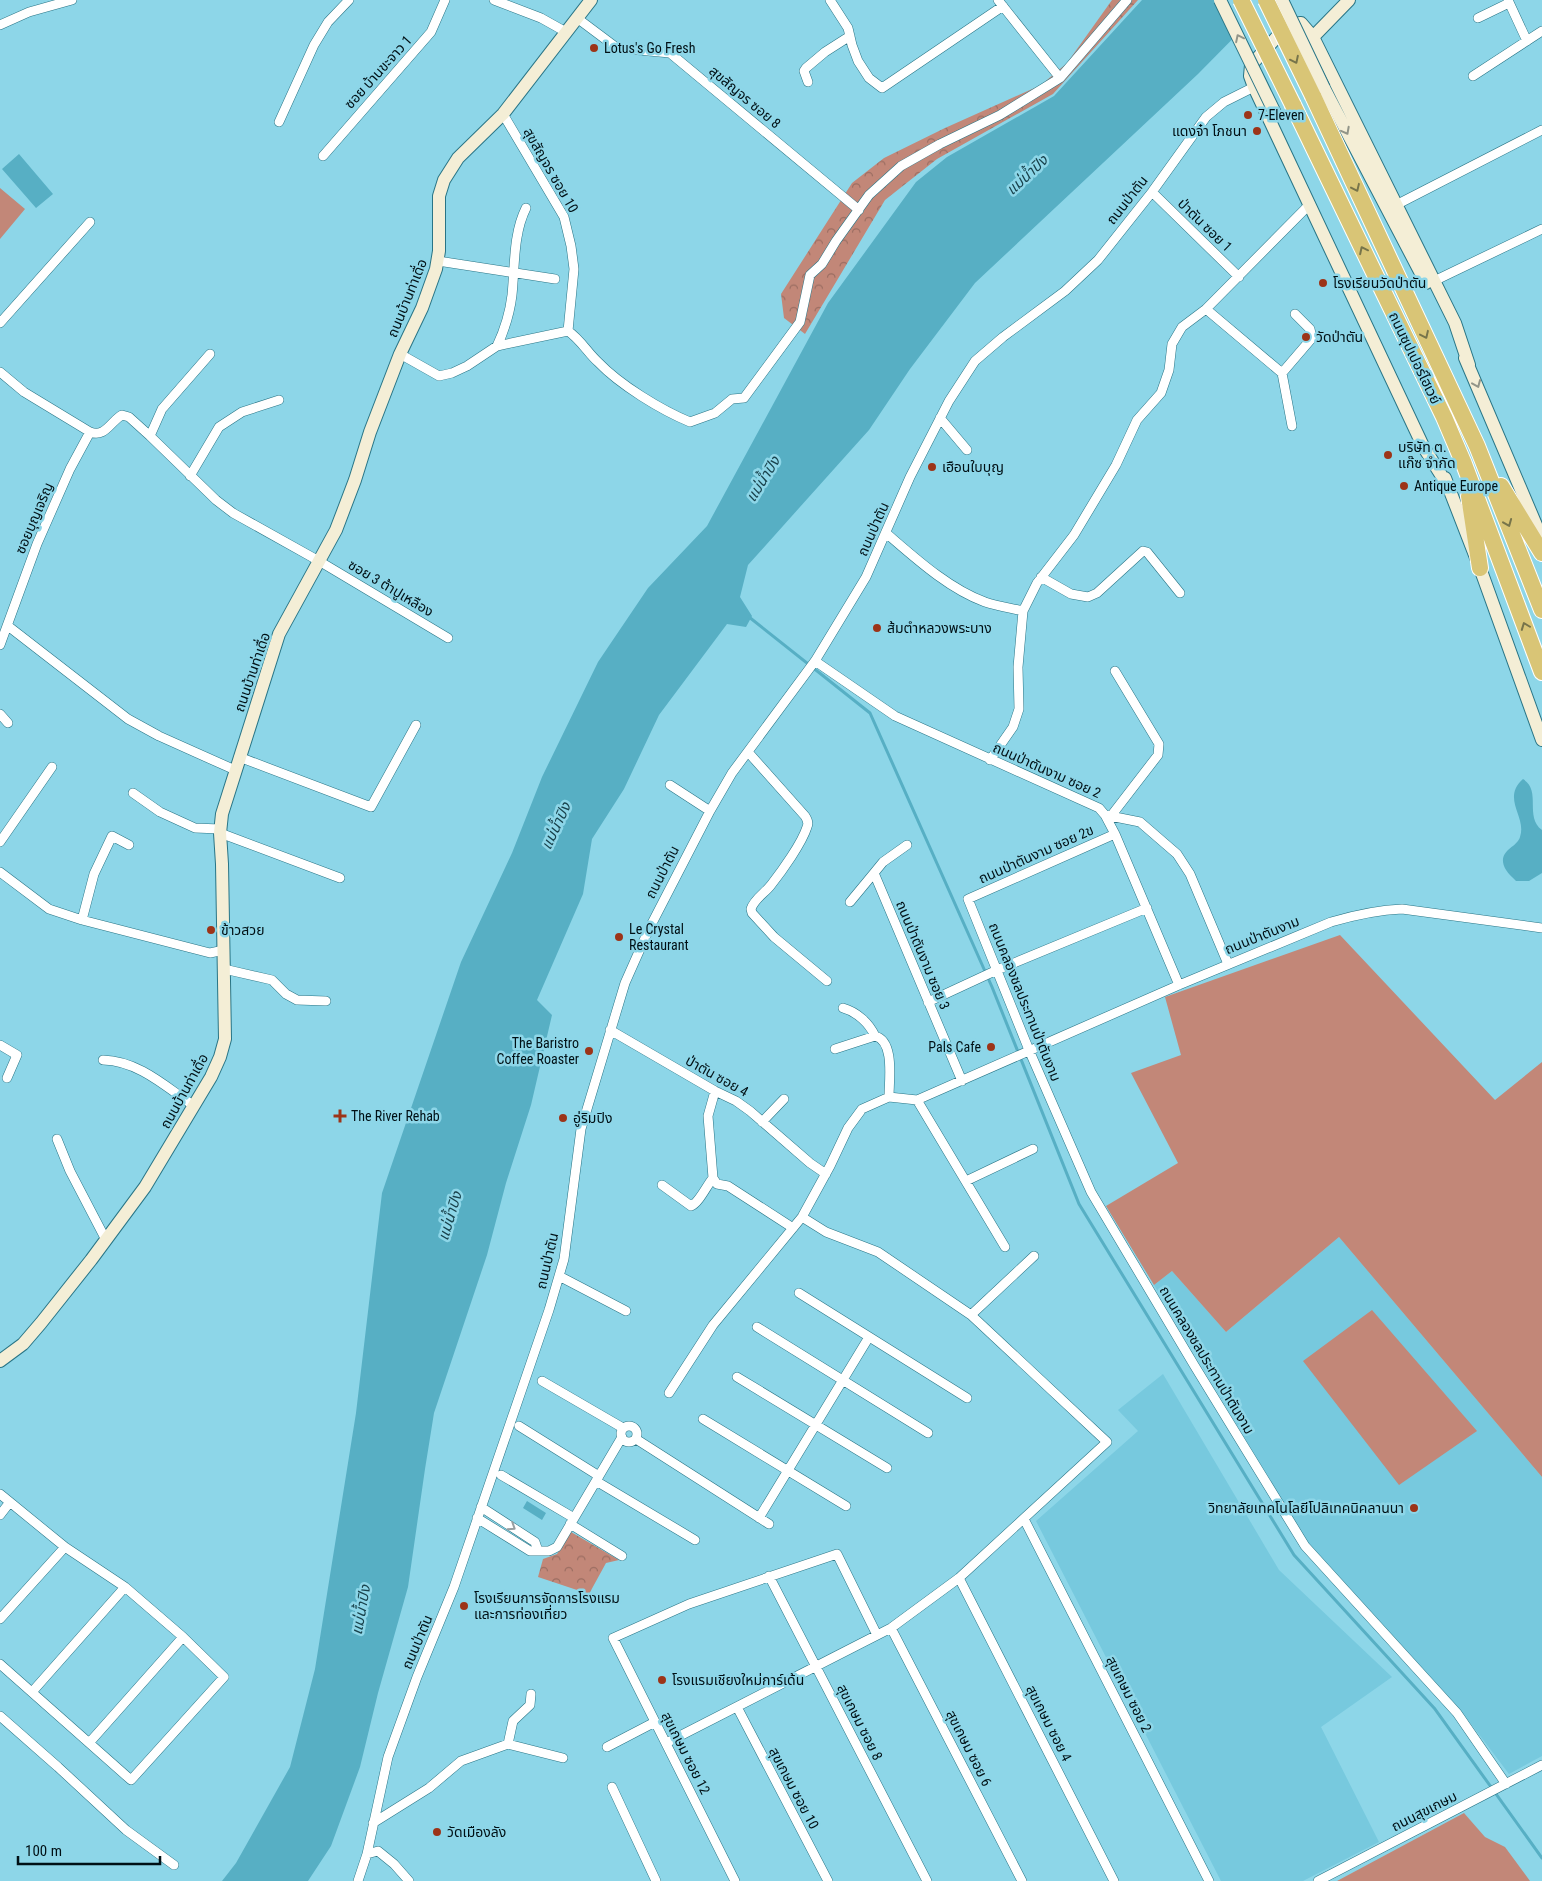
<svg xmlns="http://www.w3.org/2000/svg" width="1542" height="1881" font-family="'Roboto Condensed','Noto Sans Thai',sans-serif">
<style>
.built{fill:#77c9de}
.green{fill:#c28778}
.park{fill:url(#park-crowns)}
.water{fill:#57afc4}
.pier{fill:#8dd6e8}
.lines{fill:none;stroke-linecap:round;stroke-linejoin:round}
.stream{stroke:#57afc4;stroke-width:3}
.street-casing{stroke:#297586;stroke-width:10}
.secondary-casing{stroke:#297586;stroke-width:14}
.highway-casing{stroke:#fff;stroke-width:18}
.street{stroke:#fff;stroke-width:9}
.secondary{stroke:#f4eed6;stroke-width:12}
.highway{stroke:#d9c576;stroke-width:16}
.secondary-bridge-casing{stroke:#297586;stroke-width:14;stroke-linecap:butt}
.highway-bridge-casing{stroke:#fff;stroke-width:18;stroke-linecap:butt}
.secondary-bridge{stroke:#f4eed6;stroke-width:12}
.highway-bridge{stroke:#d9c576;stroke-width:16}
.oneway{stroke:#929589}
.oneway2{stroke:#77744a}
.oneway3{stroke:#999fa1}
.poi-dot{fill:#9c3418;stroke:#8dd6e8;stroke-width:2}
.labels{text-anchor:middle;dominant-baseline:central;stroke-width:5;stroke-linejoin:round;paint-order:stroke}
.poi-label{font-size:14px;fill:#001015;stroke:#8dd6e8;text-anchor:start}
.street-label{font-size:14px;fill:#001015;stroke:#8dd6e8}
.water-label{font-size:15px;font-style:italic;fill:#19424c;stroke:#8dd6e8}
</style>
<defs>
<pattern id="park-crowns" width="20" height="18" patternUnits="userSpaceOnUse" patternTransform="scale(1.25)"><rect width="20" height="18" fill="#c28778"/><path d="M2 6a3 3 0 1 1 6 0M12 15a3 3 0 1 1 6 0" fill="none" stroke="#9b6d61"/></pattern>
</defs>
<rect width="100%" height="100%" fill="#8dd6e8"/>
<path class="built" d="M 1339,1237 L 1542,1477 L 1542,1756 L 1509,1774 L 1462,1712 L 1304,1538 L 1154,1285 L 1172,1271 L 1226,1332 Z
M 1163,1374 L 1279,1570 L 1392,1677 L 1321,1727 L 1379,1842 L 1303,1881 L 1221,1881 L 1036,1521 L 1138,1431 L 1118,1410 Z"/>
<path class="green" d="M 0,188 L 25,209 L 0,239 Z
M 1340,935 L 1495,1100 L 1542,1062 L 1542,1477 L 1339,1237 L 1226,1332 L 1172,1271 L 1154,1285 L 1106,1206 L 1178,1163 L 1131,1073 L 1181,1055 L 1165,997 Z
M 1372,1310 L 1477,1431 L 1399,1485 L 1303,1361 Z
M 1464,1813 L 1485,1837 L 1505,1847 L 1530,1881 L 1337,1881 Z"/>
<path class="park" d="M 1112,0 L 1138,0 L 1053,94 L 937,159 L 885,200 L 805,334 L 784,318 L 781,294 L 852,183 L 884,158 L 945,128 L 1041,85 L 1067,63 Z
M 571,1532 L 619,1560 L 606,1563 L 589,1594 L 538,1577 L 543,1559 L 557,1554 Z"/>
<path class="water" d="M 1142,0 L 1271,0 L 1198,74 L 975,283 L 910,369 L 869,430 L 748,565 L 740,597 L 752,616 L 746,627 L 727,624 L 659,715 L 624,789 L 592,839 L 583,894 L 537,1000 L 552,1015 L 531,1105 L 506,1183 L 487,1255 L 434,1413 L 425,1469 L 408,1587 L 378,1693 L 360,1767 L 331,1846 L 308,1881 L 222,1881 L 236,1863 L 290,1767 L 315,1669 L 356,1413 L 382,1193 L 461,962 L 512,853 L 542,777 L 598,662 L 648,588 L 707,526 L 828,303 L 916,182 L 947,157 L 1054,96 Z
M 19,154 L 53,194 L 36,208 L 2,169 Z
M 1523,779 C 1542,791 1524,816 1542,830 L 1542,873 L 1529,881 L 1516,881 C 1511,876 1504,870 1503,862 C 1502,849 1517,847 1520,837 C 1527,816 1501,799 1523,779 Z
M 527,1501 L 546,1513 L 542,1520 L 523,1508 Z"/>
<path class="pier" d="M 1214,0 L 1274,0 L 1233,42 Z"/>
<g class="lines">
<path class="stream" d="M 749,617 L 870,713 L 992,987 L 1079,1204 L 1294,1555 L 1435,1709 L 1542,1858"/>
<g class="street-casing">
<path id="street" d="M 494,0 L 541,18 L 566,32
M 830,0 L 848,28 L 852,45 L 858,61 L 869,78 L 882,88 L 1003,6
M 998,0 L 1060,78
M 1508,0 L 1527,41
M 577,18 L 617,48 L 670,53 L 859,210
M 1478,18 L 1509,3
M 0,25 L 29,12 L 72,0
M 1473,76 L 1542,31
M 808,82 L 804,71 L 806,68 L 825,52 L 850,36
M 503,114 L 564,217 L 571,246 L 574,269 L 568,331
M 279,122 L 314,45 L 328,22 L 349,0
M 323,156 L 431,32 L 445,0
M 1152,192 L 1239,277
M 1396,205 L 1542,130
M 438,261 L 555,279
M 1434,281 L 1542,229
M 1206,309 L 1282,373 L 1292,426
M 0,323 L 90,222
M 497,346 C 504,331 510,312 512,295 C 515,266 513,234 526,208
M 400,354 L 439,376 L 452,373 L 467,366 L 497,346 L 568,331 C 580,339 588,353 598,362 C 620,385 661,410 690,422 L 715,413 L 732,399 L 744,398 L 800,322 L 810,275 L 822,264 L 836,241 L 869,195 L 901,166 L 940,144 L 1000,115 L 1060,78 L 1127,0
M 0,372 L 24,392 L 90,432 C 105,438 110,422 122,415 L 129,417 L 150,436 L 216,500 L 233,513 L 319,561 L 448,638
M 1282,373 L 1312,338 L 1310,329 L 1295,314
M 940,418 L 967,450
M 150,436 L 162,409 L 210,354
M 190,476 L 219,427 L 242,412 L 279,400
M 886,533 C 915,558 949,589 985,602 C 997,606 1010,608 1023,611
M 1041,577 L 1071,594 L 1088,597 L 1097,593 L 1143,551 L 1147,552 L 1180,593
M 8,626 L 128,719 L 159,736 L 235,770
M 0,645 L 37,544 L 70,469 L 90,432
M 815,661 L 895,716 L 1099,808 L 1105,815 L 1115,834 L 1179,985
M 0,714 L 8,723
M 748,752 L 805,816 C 807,819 809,823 807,827 C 802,843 782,871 771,885 C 765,893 754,899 751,909 L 752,913 L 774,937 L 827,981
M 239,757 L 371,807 L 416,725
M 990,760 L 1013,727 L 1019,709 L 1018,667 L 1023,611 L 1037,583 L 1074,535 L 1116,465 L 1137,420 L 1161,393 L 1169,370 L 1172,344 L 1182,327 L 1206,309 L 1310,204
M 670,785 L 710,811
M 133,793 L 160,812 L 195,828 L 220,829
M 1105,815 L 1140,822 L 1177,854 L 1190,874 L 1228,964
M 1111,816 L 1158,755 L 1159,744 L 1115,671
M 220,833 L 340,878
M 1115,834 L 968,899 L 1029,1050 L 1091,1192 L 1194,1365 L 1305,1546 L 1457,1713 L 1506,1784
M 0,842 L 52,767
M 0,872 L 49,909 L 82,920 L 210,953 L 224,950
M 874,873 L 883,862 L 907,845
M 850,902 L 874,873 L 962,1081
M 82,920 L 94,874 L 112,836 L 129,845
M 224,969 L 272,980 L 286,994 L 297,1000 L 326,1001
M 928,1002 L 997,970 L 1147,908
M 843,1008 C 857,1012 869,1023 875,1036
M 610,1030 L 715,1091 L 736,1101 L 750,1111 L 810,1163 L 826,1174
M 0,1045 L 17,1055 L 7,1078
M 835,1049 L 875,1036 C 895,1041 889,1080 889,1097
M 103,1060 C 139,1061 166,1087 194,1106
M 715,1091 L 708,1116 L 713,1178 L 717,1184 L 728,1186 L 793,1228
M 917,1100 L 1005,1247
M 762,1122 L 784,1099
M 57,1139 L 70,1171 L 106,1240
M 966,1181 L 1033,1149
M 662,1185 L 691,1206 C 699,1203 707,1185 713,1178
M 559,1276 L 626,1311
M 799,1293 L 967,1398
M 971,1315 L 1034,1256
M 757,1327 L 928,1433
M 737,1377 L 887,1468
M 542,1381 L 623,1428
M 669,1393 L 713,1325 L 802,1217 L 830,1166 L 848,1128 L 862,1109 L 889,1097 L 917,1100 L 1179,985 L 1331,922 C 1355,915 1377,910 1402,909 L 1542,928
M 703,1419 L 846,1506
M 519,1426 L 599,1476
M621 1434a8 8 0 1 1 16 0a8 8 0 1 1-16 0Z
M 636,1439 L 769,1524
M 501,1475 L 574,1518
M 596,1481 L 695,1540
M 0,1494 L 65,1547 L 125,1587 L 183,1637 L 224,1677 L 131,1780 L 0,1664
M 481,1507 L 535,1542 L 538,1551
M 0,1515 L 10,1502
M 477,1518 L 530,1551 L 549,1551 L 557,1547 L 622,1437
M 759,1518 L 869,1337
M 1024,1519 L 1209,1881
M 570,1524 L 622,1556
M 769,1576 L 927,1881
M 959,1578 L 1114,1881
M 0,1619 L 65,1547
M 891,1628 L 1022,1881
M 32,1692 L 125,1587
M 737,1707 L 828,1881
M 0,1716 L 58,1767 L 126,1830 L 174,1865
M 89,1743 L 183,1637
M 666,1743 L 891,1628 L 959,1578 L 1107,1442 L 971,1315 L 878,1252 L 826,1232 L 802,1217
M 508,1744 L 513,1721 L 530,1705 L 531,1694
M 607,1747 L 655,1722
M 612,1787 L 656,1881
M 373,1823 L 429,1788 L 461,1761 L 508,1744 L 563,1758
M 367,1854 L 378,1851 L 394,1864 L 409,1881
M 358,1881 L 367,1854 L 388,1757 L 417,1677 L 454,1587 L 549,1310 L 564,1259 L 581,1129 L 625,983 L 649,929 L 710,811 L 732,773 L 815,661 L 866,577 L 910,477 L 949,401 L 975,361 L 1003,337 L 1065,291 L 1098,260 L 1152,192 L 1206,117 L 1224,102 L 1254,87
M 735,1881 L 613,1638 L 689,1604 L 837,1554 L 877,1635
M 1318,1881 L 1542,1765"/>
</g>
<g class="secondary-casing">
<path id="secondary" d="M 1313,37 L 1349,0
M 1324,88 L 1426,283
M 1465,358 L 1542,539
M 1445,478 L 1480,568 L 1542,740
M 1448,486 L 1423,446 L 1254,87 L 1250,76 L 1251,65 L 1288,25 L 1301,23 L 1313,37 L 1455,323 L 1469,365
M 0,1361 L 23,1344 L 41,1323 L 91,1260 L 145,1187 L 211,1077 L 220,1057 L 225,1039 L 222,864 L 220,833 L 222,814 L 279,634 L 336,530 L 355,480 L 370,432 L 400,354 L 422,308 L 436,269 L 439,251 L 439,196 L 444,180 L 458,158 L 503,114 L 591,0"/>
</g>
<g class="highway-casing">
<path id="highway" d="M 1313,96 L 1477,446 L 1542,610
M 1293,105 L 1444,417 L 1464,464 L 1542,672
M 1501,486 L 1542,553
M 1469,496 L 1480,568"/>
</g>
<use href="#street" class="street"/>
<use href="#secondary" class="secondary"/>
<use href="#highway" class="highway"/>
<g class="secondary-bridge-casing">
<path id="secondary-bridge" d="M 1220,0 L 1275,113
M 1282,0 L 1324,88"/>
</g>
<g class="highway-bridge-casing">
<path id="highway-bridge" d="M 1241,0 L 1293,105
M 1266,0 L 1313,96"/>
</g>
<use href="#secondary-bridge" class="secondary-bridge"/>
<use href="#highway-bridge" class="highway-bridge"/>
</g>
<defs><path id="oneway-chevron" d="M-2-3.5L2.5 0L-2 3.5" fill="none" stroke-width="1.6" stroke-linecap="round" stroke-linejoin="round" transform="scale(1.25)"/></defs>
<g class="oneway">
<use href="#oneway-chevron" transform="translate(1239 38) rotate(-116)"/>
<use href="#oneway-chevron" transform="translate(1346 131) rotate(62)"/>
<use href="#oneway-chevron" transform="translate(1477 384) rotate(67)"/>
</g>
<g class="oneway2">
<use href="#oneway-chevron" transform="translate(1295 60) rotate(64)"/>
<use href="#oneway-chevron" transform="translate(1356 188) rotate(65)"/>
<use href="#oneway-chevron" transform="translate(1363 250) rotate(-116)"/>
<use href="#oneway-chevron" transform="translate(1425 335) rotate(65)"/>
<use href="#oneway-chevron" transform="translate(1508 523) rotate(68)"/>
<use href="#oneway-chevron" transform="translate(1525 626) rotate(-111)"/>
</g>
<use class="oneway3" href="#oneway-chevron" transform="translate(512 1527) rotate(33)"/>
<g class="poi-dot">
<circle cx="594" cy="48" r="5"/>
<circle cx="1248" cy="115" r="5"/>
<circle cx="1257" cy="131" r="5"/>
<circle cx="1323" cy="283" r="5"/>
<circle cx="1306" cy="337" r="5"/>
<circle cx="1388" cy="455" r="5"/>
<circle cx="932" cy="467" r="5"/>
<circle cx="1404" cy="486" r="5"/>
<circle cx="877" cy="628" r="5"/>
<circle cx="211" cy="930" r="5"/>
<circle cx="619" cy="937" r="5"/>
<circle cx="991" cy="1047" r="5"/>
<circle cx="589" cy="1051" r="5"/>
<path d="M337.5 1108.5h5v5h5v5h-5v5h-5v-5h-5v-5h5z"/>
<circle cx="563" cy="1118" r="5"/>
<circle cx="1414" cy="1508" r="5"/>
<circle cx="464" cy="1606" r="5"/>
<circle cx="662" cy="1680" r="5"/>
<circle cx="437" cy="1832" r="5"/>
</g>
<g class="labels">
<g class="poi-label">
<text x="604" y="48">Lotus's Go Fresh</text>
<text x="1258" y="115">7-Eleven</text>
<text x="1247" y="131" text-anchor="end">แดงจ๋า โภชนา</text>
<text x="1333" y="283">โรงเรียนวัดป่าตัน</text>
<text x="1316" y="337">วัดป่าตัน</text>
<text x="1398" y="447">บริษัท ต.<tspan x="1398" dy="16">แก๊ซ จำกัด</tspan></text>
<text x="942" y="467">เฮือนใบบุญ</text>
<text x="1414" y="486">Antique Europe</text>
<text x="887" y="628">ส้มตำหลวงพระบาง</text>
<text x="629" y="929">Le Crystal<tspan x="629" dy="16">Restaurant</tspan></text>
<text x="221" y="930">ข้าวสวย</text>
<text x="579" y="1043" text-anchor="end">The Baristro<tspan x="579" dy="16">Coffee Roaster</tspan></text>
<text x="981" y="1047" text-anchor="end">Pals Cafe</text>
<text x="351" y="1116">The River Rehab</text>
<text x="573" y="1118">อู่ริมปิง</text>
<text x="1404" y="1508" text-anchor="end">วิทยาลัยเทคโนโลยีโปลิเทคนิคลานนา</text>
<text x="474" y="1598">โรงเรียนการจัดการโรงแรม<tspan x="474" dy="16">และการท่องเที่ยว</tspan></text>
<text x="672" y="1680">โรงแรมเชียงใหม่การ์เด้น</text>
<text x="447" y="1832">วัดเมืองลัง</text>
</g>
<g class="street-label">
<text transform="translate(378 72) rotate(-48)">ซอย บ้านขะจาว 1</text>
<text transform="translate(745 97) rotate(40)">สุขสัญจร ซอย 8</text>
<text transform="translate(551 170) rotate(60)">สุขสัญจร ซอย 10</text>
<text transform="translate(1127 200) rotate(-52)">ถนนป่าตัน</text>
<text transform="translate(1205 225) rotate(44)">ป่าตัน ซอย 1</text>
<text transform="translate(407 298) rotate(-68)">ถนนบ้านท่าเดื่อ</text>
<text transform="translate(1415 358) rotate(64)">ถนนซุปเปอร์ไฮเวย์</text>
<text transform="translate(34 518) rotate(-67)">ซอยบุญเจริญ</text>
<text transform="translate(873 529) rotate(-66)">ถนนป่าตัน</text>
<text transform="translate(391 588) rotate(31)">ซอย 3 ต้าปูเหลือง</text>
<text transform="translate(252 672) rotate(-71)">ถนนบ้านท่าเดื่อ</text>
<text transform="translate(1047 770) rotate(24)">ถนนป่าตันงาม ซอย 2</text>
<text transform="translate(1036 854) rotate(-24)">ถนนป่าตันงาม ซอย 2ข</text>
<text transform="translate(662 872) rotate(-63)">ถนนป่าตัน</text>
<text transform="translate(1262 935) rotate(-22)">ถนนป่าตันงาม</text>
<text transform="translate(923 955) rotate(67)">ถนนป่าตันงาม ซอย 3</text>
<text transform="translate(1025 1002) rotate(68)">ถนนคลองชลประทานป่าตันงาม</text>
<text transform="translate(717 1076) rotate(29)">ป่าตัน ซอย 4</text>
<text transform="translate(184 1091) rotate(-61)">ถนนบ้านท่าเดื่อ</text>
<text transform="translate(547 1261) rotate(-77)">ถนนป่าตัน</text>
<text transform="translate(1207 1360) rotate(59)">ถนนคลองชลประทานป่าตันงาม</text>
<text transform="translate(417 1642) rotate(-67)">ถนนป่าตัน</text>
<text transform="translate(1129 1694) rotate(63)">สุขเกษม ซอย 2</text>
<text transform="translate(860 1722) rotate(63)">สุขเกษม ซอย 8</text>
<text transform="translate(1049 1723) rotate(63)">สุขเกษม ซอย 4</text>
<text transform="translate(969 1748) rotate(63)">สุขเกษม ซอย 6</text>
<text transform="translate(686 1753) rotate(63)">สุขเกษม ซอย 12</text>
<text transform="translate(794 1788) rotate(62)">สุขเกษม ซอย 10</text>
<text transform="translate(1424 1811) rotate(-27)">ถนนสุขเกษม</text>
</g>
<g class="water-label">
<text transform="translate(1027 175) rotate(-43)">แม่น้ำปิง</text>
<text transform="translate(763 479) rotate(-58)">แม่น้ำปิง</text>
<text transform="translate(556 826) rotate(-65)">แม่น้ำปิง</text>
<text transform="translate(450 1216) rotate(-73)">แม่น้ำปิง</text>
<text transform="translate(361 1610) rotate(-80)">แม่น้ำปิง</text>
</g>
</g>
<path d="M18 1856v8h142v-8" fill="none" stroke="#001015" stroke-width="2.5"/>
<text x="25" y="1856" font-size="15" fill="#001015" stroke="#8dd6e8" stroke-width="4" paint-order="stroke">100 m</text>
</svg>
